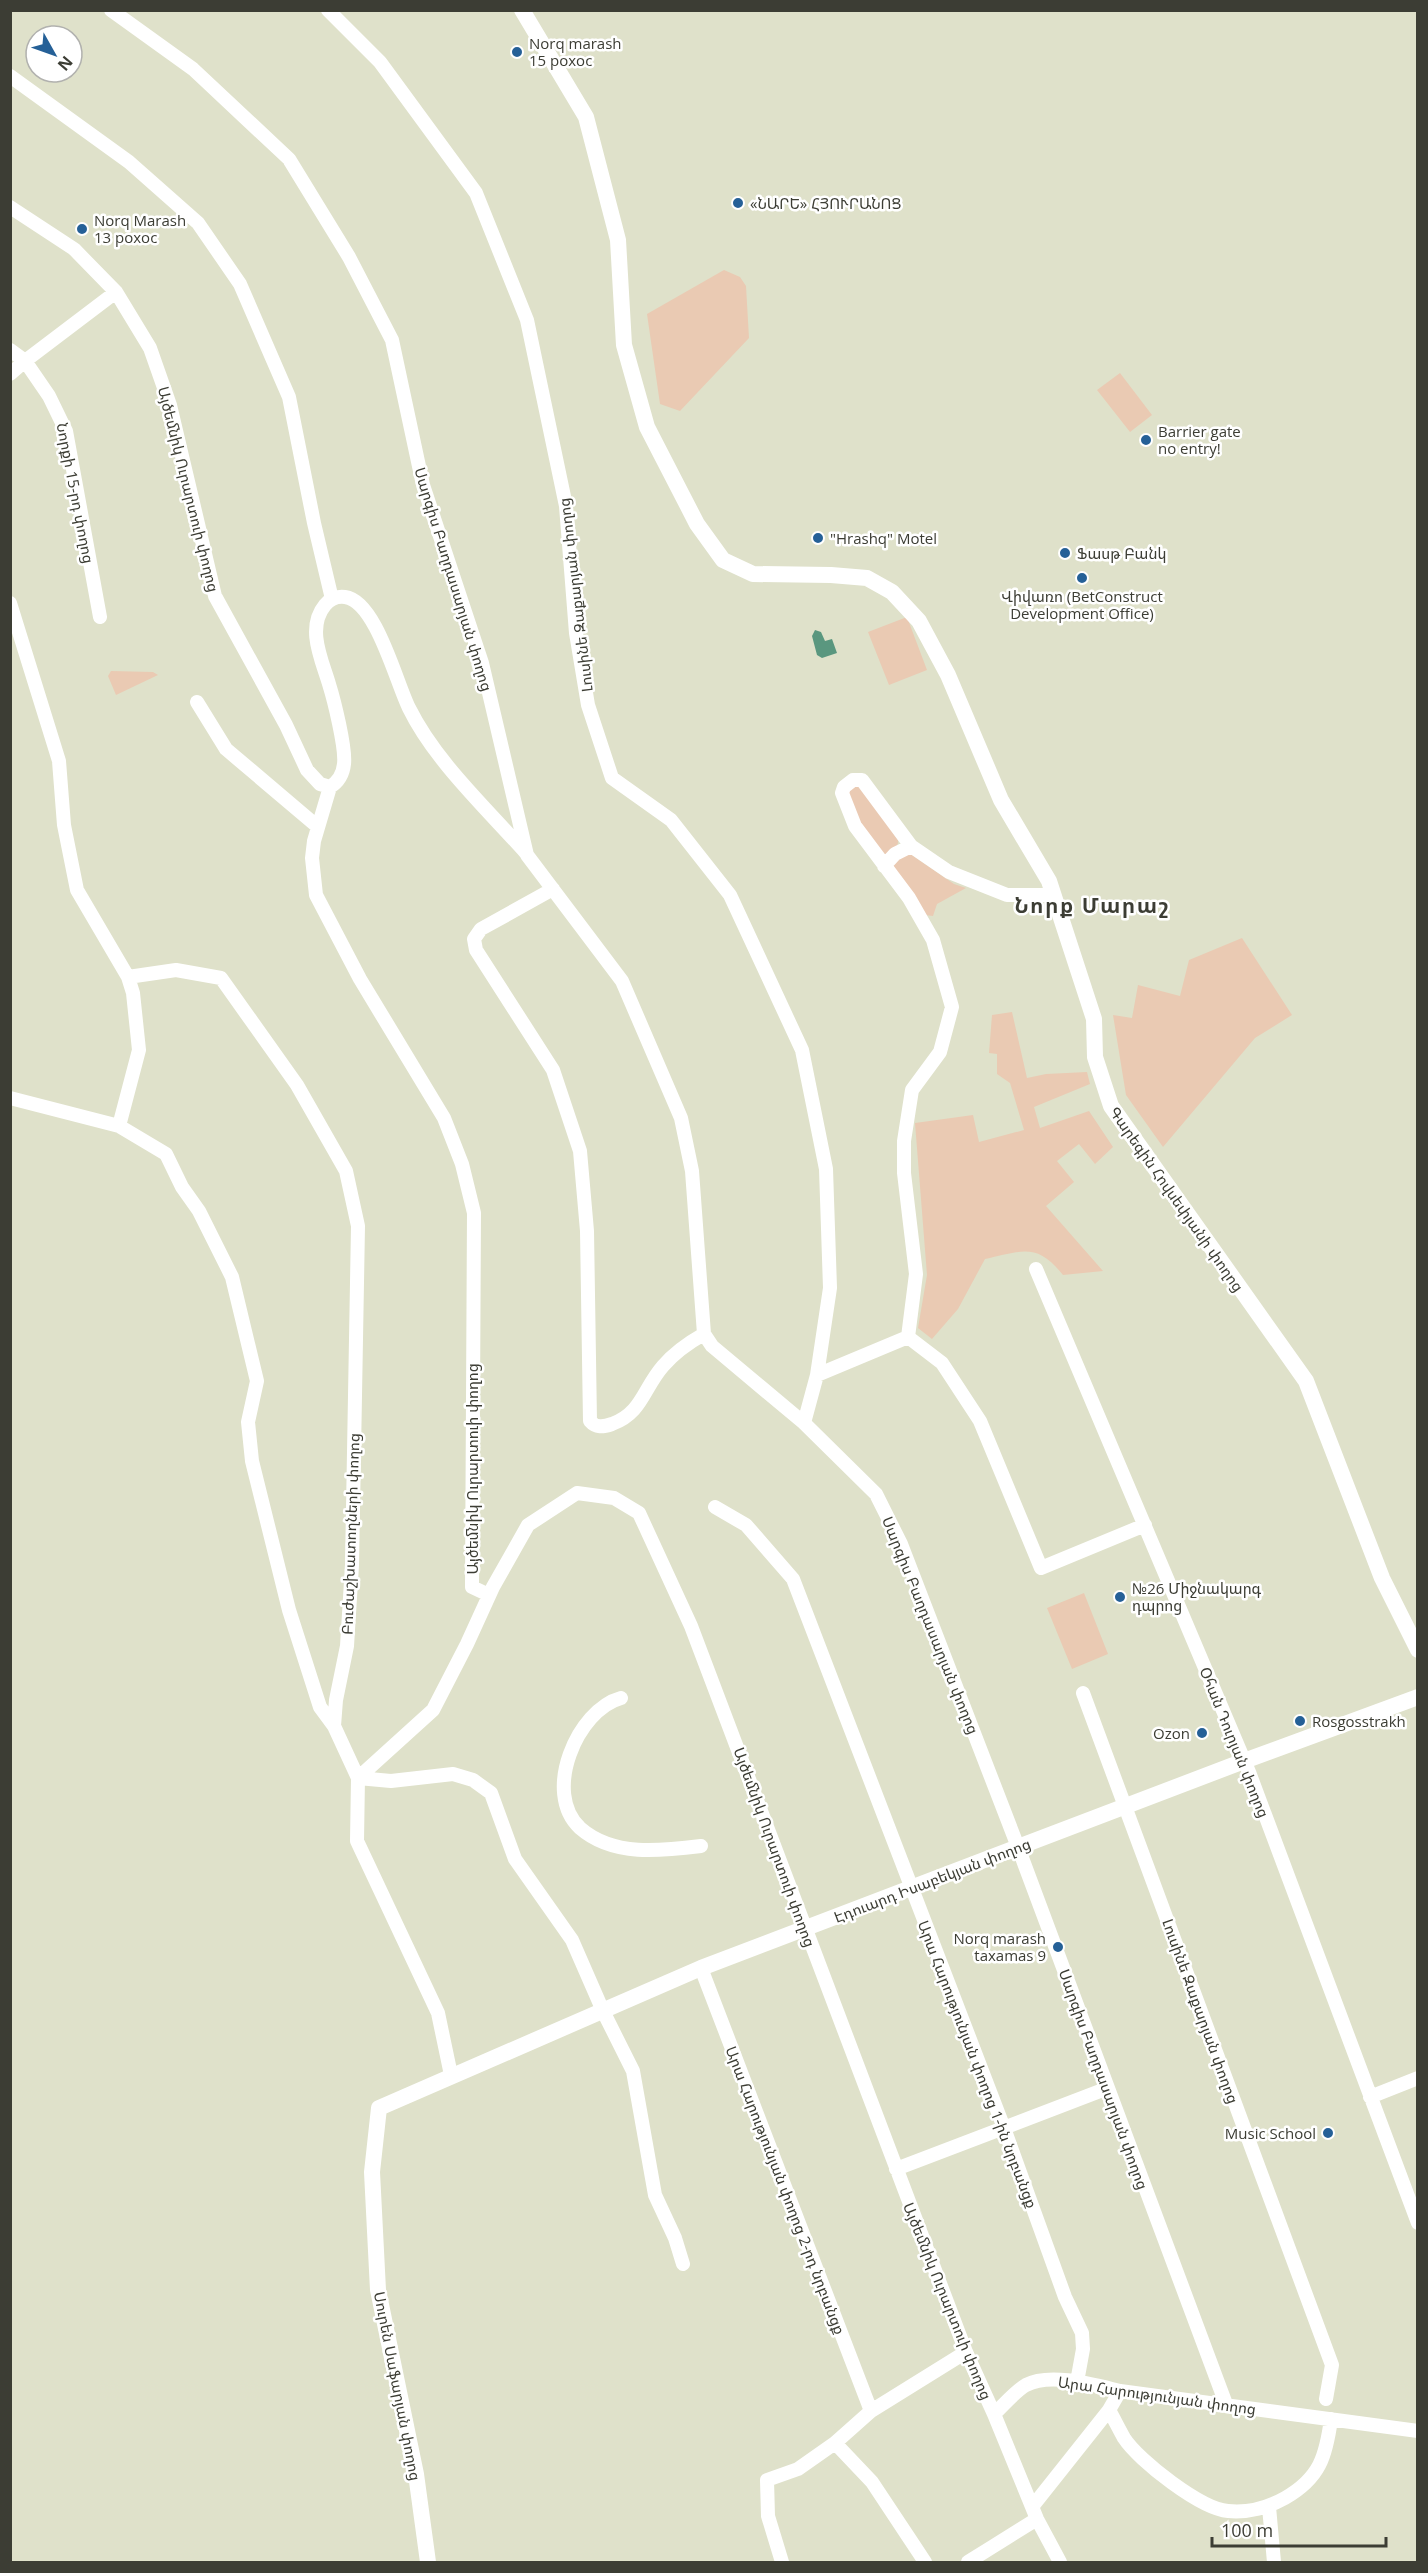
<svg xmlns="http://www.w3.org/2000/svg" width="1428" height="2573" font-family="'Open Sans','Noto Sans Armenian',sans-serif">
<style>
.green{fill:#eacab3}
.water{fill:#5a977f}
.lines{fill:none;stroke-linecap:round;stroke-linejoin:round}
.minor{stroke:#fff;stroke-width:14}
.major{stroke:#fff;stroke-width:16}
.poi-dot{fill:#256097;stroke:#fff;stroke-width:2}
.labels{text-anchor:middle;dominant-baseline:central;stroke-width:5;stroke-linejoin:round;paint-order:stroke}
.poi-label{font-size:15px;fill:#3c3d34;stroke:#fff;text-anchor:start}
.street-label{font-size:15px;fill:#3c3d34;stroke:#fff}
.district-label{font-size:21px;font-weight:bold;letter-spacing:1.5px;fill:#3c3d34;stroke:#fff}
</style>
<rect width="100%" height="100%" fill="#dfe1ca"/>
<path class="green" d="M 724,270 L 740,277 L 746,286 L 749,338 L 680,411 L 660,404 L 647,314 Z
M 1120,373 L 1152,415 L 1130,432 L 1097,390 Z
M 907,617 L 927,670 L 889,685 L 868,632 Z
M 111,671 L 153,672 L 158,675 L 116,695 L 108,676 Z
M 859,784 L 898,840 C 899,847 891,853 884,855 C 869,836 846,815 849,789 Z
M 909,853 L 954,884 L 966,888 L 937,904 L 933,916 L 925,915 L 890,866 L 892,862 Z
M 1242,938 L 1292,1015 L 1255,1038 L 1163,1147 L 1126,1095 L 1113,1015 L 1132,1018 L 1138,985 L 1180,996 L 1189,960 Z
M 1012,1012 L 1027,1078 L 1046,1074 L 1087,1072 L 1090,1084 L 1034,1107 L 1040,1128 L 1089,1111 L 1113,1147 L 1095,1164 L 1079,1144 L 1057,1161 L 1074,1182 L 1046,1206 L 1103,1271 L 1063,1275 C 1037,1242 1022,1251 985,1259 L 958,1309 L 932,1339 L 918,1328 L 927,1275 L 915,1123 L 973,1115 L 979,1142 L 1024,1130 L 1010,1083 L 997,1074 L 997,1054 L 989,1053 L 992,1015 Z
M 1084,1593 L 1108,1654 L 1072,1669 L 1047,1608 Z"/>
<path class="water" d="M 815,630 L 821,632 L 825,641 L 832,639 L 837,653 L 822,658 L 817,655 L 812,636 Z"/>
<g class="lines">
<path class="minor" d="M 111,10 L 193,69 L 289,159 L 349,257 L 392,340 L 423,485 L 482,663 L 527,855 L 622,981 L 681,1118 L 692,1171 L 704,1334 L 712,1346 L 804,1423 L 876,1494 L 901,1544 L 1018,1847 L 1226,2404
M 328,10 L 380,62 L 476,193 L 527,320 L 566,506 L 576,633 L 588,705 L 612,778 L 671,820 L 730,895 L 802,1050 L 826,1169 L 830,1288 L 817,1375 L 804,1423
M 10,76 L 129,162 L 198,223 L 240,284 L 289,397 L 314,523 L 332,599
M 10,207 L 74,249 L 116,292 L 150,348 L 170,405 L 215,596 L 286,725 L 307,770 L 320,784 L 330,787
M 10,350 L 25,361 L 49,396 L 66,431 L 100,617
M 10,374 L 25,361 L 116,292
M 10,603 L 59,761 L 64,825 L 77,890 L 128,977 L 133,993 L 139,1050 L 119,1126
M 197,702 L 226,749 L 318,827
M 330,787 L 314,841 L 312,858 L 316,895 L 360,979 L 444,1118 L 462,1164 L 474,1213 L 472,1587 L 489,1595
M 330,787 C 338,782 343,774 344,764 C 346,748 334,700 329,684 C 322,660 306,628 325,605 C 330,599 337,596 345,597 C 376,601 396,682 409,708 C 435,761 486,808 526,853
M 884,866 L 895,854 L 911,846
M 553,889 L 481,929 L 474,939 L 476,950 L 553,1070 L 580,1151 L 587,1231 L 590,1421 C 596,1428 603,1427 612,1424 C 642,1413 643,1389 663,1366 C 675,1352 688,1343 704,1334
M 128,977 L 176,970 L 221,978 L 297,1085 L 346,1171 L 358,1226 L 352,1565 L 347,1646 L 336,1700 L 334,1726 L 358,1778 L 357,1841 L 438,2013 L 451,2075
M 10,1098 L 119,1126 L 166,1154 L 182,1187 L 199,1211 L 232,1277 L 257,1381 L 248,1422 L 252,1461 L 289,1610 L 320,1707 L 334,1726
M 1036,1269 L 1249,1772 L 1418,2223
M 908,1337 L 916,1274 L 904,1173 L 904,1141 L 912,1090 L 940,1052 L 952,1007 L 933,940 L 909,898 L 855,826 L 842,793 L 844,787 L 853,780 L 862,780 L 911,846 L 949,872 L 1007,895 L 1053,895
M 908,1337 L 942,1363 L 980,1421 L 1041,1568 L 1145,1525
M 817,1375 L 908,1337
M 715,1507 L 746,1525 L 793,1579 L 1004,2128 L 1065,2297 L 1082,2333 L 1083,2349 L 1077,2382
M 1083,1693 L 1332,2365 L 1326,2399
M 621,1698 C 577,1710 542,1793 580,1828 C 613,1857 661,1851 701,1846
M 358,1778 L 433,1710 L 467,1644 L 493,1587 L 528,1525 L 577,1493 L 614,1498 L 639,1513 L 691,1626 L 966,2352 L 994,2414 L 1037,2519 L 1060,2562
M 358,1778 L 391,1781 L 453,1774 L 473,1780 L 491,1793 L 515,1859 L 572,1940 L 603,2011 L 633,2071 L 655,2195 L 675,2238 L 683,2264
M 701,1968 L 871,2411
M 1370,2097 L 1418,2078
M 896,2169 L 1108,2088
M 1109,2410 C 1114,2419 1119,2429 1124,2438 C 1139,2461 1201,2509 1228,2511 C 1248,2513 1269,2507 1285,2498 C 1320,2478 1326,2456 1331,2419
M 994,2414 C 1004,2405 1014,2392 1026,2385 C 1050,2372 1095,2385 1120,2391 L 1418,2431
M 835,2443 L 872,2482 L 925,2562
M 1032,2507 L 1109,2410 L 1120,2391
M 1269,2507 L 1274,2562
M 782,2562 L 768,2516 L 767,2480 L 798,2469 L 835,2443 L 871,2411 L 966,2352
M 968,2562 L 1037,2519"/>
<path class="major" d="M 522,10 L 586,117 L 618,240 L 624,345 L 647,427 L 697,524 L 723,560 L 753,574 L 831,575 L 867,578 L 892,592 L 919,621 L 948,675 L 1001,800 L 1049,881 L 1094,1019 L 1095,1057 L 1111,1106 L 1306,1381 L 1382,1578 L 1418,1650
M 428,2562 L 416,2474 L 378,2290 L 372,2172 L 379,2108 L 701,1968 L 1244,1761 L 1418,1697"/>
</g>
<g class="poi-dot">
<circle cx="517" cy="52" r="6"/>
<circle cx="738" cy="203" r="6"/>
<circle cx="82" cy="229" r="6"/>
<circle cx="1146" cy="440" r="6"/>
<circle cx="818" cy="538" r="6"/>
<circle cx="1065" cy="553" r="6"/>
<circle cx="1082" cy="578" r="6"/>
<circle cx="1120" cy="1597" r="6"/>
<circle cx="1300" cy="1721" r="6"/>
<circle cx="1202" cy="1733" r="6"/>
<circle cx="1058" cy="1947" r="6"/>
<circle cx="1328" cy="2133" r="6"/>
</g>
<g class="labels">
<g class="poi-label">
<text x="529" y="43">Norq marash<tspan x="529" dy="17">15 poxoc</tspan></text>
<text x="750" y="203">«ՆԱՐԵ» ՀՅՈՒՐԱՆՈՑ</text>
<text x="94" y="220">Norq Marash<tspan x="94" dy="17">13 poxoc</tspan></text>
<text x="1158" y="431">Barrier gate<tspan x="1158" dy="17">no entry!</tspan></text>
<text x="830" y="538">"Hrashq" Motel</text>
<text x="1077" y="553">Ֆասթ Բանկ</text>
<text x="1082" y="596" text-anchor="middle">Վիվառո (BetConstruct<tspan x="1082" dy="17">Development Office)</tspan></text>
<text x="1132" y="1588">№26 Միջնակարգ<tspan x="1132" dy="17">դպրոց</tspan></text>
<text x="1312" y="1721">Rosgosstrakh</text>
<text x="1190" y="1733" text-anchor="end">Ozon</text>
<text x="1046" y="1938" text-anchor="end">Norq marash<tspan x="1046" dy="17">taxamas 9</tspan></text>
<text x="1316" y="2133" text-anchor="end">Music School</text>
</g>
<g class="street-label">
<text transform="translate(189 489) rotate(76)">Այծեմնիկ Ուրարտուի փողոց</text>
<text transform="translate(76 493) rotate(79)">Նորքի 15-րդ փողոց</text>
<text transform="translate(454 579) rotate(73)">Սարգիս Բաղդասարյան փողոց</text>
<text transform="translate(575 595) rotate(-97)">Լուսինե Զաքարյան փողոց</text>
<text transform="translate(1177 1199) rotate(55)">Գարեգին Հովսեփյանի փողոց</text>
<text transform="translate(472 1469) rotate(-90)">Այծեմնիկ Ուրարտուի փողոց</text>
<text transform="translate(350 1534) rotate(-88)">Բուժաշխատողների փողոց</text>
<text transform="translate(931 1625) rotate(68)">Սարգիս Բաղդասարյան փողոց</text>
<text transform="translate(1235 1742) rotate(68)">Օհան Դուրյան փողոց</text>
<text transform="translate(775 1847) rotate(70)">Այծեմնիկ Ուրարտուի փողոց</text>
<text transform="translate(932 1880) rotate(-21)">Էդուարդ Իսաբեկյան փողոց</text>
<text transform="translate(1201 2011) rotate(70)">Լուսինե Զաքարյան փողոց</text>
<text transform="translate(978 2064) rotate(69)">Արա Հարությունյան փողոց 1-ին նրբանցք</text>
<text transform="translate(1104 2079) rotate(70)">Սարգիս Բաղդասարյան փողոց</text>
<text transform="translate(786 2190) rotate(69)">Արա Հարությունյան փողոց 2-րդ նրբանցք</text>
<text transform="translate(948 2301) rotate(68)">Այծեմնիկ Ուրարտուի փողոց</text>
<text transform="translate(398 2386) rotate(79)">Սուրեն Սաֆարյան փողոց</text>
<text transform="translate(1157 2395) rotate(8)">Արա Հարությունյան փողոց</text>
</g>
<g class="district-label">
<text x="1092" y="905">Նորք Մարաշ</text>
</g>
</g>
<rect width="1428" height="2573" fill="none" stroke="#3c3d34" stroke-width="24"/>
<g transform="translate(54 54) rotate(130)"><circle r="28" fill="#ffffff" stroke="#b1b1ae" stroke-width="1.5"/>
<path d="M0-4.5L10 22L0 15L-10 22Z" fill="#256097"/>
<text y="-9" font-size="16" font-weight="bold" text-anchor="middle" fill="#3c3d34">N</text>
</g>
<path d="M1212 2537v9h174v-9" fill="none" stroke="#3c3d34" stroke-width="3"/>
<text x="1221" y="2537" font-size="18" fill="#3c3d34" stroke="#ffffff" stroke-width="4.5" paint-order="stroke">100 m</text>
</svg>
